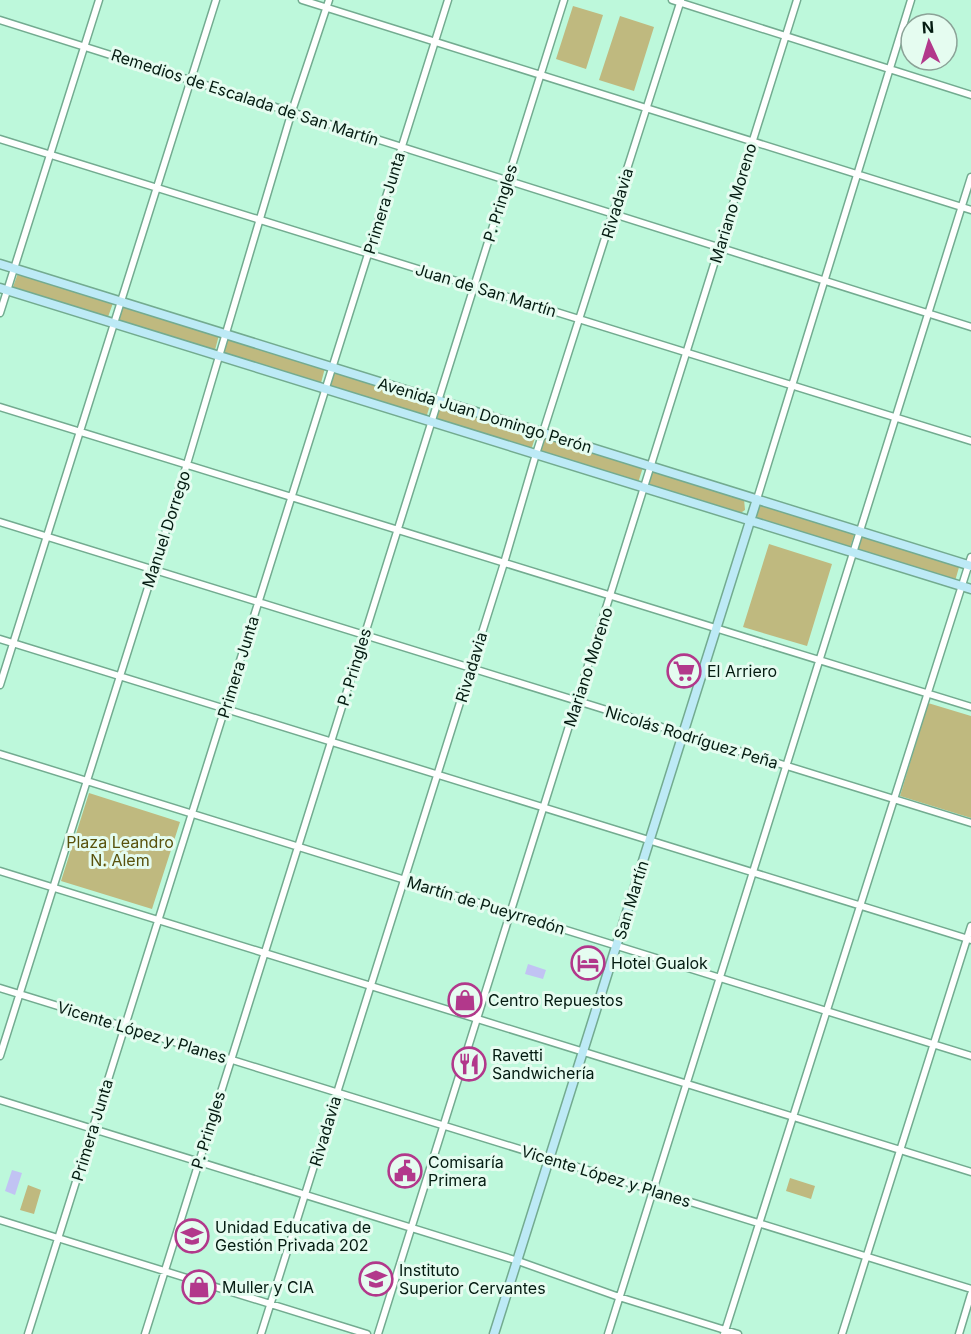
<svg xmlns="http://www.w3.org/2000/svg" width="971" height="1334" font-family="Inter,sans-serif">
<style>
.green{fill:#bfb97f}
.water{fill:#c1c3f3}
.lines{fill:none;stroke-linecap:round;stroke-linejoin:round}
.street-casing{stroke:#73ab90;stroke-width:9}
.secondary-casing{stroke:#73ab90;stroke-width:11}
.street{stroke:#fff;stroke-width:6}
.secondary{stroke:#bdeaf6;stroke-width:8}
.labels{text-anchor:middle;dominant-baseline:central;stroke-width:6;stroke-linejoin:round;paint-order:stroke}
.street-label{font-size:16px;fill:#041b11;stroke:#e5fcf0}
.poi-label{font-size:16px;fill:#041b11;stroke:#e5fcf0;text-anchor:start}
.park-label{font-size:16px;fill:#58510b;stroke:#e5fcf0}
</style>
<rect width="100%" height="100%" fill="#bdf8db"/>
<path class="green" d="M 573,6 L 603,15 L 586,69 L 556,59 Z
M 620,16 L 654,27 L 634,91 L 599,80 Z
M 18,273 L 113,303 L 108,317 L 13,287 Z
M 122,306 L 219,335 L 215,350 L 118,321 Z
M 228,339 L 325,368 L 321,383 L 224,354 Z
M 333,372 L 431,402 L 426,418 L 328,387 Z
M 439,404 L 536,435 L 531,450 L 434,419 Z
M 544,437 L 643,467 L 638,483 L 539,453 Z
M 652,470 L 744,499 L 745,510 L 739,514 L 647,485 Z
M 758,505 L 767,505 L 855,532 L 850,548 L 757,519 L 755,515 Z
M 862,534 L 960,564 L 955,581 L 857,551 Z
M 769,544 L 832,564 L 807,646 L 743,627 Z
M 928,703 L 971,716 L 971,818 L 900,796 Z
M 89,793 L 180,822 L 152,909 L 61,881 Z
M 790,1178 L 815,1186 L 811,1199 L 786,1191 Z
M 28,1185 L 41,1190 L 34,1214 L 20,1210 Z"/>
<path class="water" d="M 528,964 L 546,970 L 543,979 L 525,974 Z
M 12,1170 L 22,1173 L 15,1195 L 5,1191 Z"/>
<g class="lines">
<g class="street-casing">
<path id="street" d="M 302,0 L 971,210
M 672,0 L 971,95
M 0,20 L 971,327
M 0,139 L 971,441
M 0,313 L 99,0
M 0,407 L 971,707
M 757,499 L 911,0
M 0,522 L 971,823
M 0,639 L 971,940
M 0,685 L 216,0
M 0,754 L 971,1056
M 0,871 L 971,1172
M 0,988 L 971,1289
M 0,1056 L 187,464 L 292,111 L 329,0
M 0,1100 L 518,1261 L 619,1297 L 738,1334
M 0,1220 L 367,1334
M 28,1334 L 448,0
M 145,1334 L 564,0
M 261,1334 L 504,563 L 536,454 L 681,0
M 378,1334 L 797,0
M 608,1334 L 971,177
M 724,1334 L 971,557
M 842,1334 L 971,926
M 959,1334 L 971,1294"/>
</g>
<g class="secondary-casing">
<path id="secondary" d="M 0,264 L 971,566
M 0,288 L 971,589
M 494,1334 L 757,499"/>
</g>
<use href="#street" class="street"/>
<use href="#secondary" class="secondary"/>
</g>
<defs>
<g id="supermarket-ring" transform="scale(1.725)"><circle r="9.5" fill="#e5fcf0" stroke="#b2388b" stroke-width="1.5"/><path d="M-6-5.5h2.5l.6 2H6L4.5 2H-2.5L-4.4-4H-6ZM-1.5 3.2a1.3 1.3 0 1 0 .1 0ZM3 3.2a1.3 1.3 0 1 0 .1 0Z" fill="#b2388b"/></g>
<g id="hotel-ring" transform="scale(1.725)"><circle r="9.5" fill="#e5fcf0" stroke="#b2388b" stroke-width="1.5"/><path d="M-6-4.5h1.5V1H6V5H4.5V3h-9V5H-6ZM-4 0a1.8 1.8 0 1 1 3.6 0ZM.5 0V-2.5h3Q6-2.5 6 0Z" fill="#b2388b"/></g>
<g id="shop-ring" transform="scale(1.725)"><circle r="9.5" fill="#e5fcf0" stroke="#b2388b" stroke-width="1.5"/><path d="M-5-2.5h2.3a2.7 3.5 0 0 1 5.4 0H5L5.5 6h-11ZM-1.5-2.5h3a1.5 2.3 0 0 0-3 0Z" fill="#b2388b"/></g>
<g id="restaurant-ring" transform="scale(1.725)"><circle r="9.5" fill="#e5fcf0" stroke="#b2388b" stroke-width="1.5"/><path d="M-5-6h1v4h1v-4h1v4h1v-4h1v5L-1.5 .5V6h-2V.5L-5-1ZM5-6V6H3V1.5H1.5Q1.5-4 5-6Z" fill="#b2388b"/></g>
<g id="civic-ring" transform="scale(1.725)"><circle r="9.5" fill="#e5fcf0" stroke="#b2388b" stroke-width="1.5"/><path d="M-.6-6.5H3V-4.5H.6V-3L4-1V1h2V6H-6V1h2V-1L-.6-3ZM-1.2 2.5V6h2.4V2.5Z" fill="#b2388b"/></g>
<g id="university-ring" transform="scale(1.725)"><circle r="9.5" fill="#e5fcf0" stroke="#b2388b" stroke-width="1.5"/><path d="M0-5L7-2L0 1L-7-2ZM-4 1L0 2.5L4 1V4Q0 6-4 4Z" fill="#b2388b"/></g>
</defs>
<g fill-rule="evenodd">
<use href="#supermarket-ring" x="684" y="671"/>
<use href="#hotel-ring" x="588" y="963"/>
<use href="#shop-ring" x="465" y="1000"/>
<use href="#restaurant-ring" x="469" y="1064"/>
<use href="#civic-ring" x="405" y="1171"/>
<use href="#university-ring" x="192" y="1236"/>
<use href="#university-ring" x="376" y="1279"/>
<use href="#shop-ring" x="199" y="1287"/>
</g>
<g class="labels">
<g class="street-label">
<text transform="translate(245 97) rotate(18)">Remedios de Escalada de San Martín</text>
<text transform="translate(384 203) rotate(-73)">Primera Junta</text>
<text transform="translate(500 203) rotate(-73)">P. Pringles</text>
<text transform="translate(617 203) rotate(-73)">Rivadavia</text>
<text transform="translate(733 203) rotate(-73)">Mariano Moreno</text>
<text transform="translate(486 290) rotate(17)">Juan de San Martín</text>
<text transform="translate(485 415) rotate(17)">Avenida Juan Domingo Perón</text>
<text transform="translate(166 529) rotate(-72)">Manuel Dorrego</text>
<text transform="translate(238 667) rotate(-73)">Primera Junta</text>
<text transform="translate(354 667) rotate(-73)">P. Pringles</text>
<text transform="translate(471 667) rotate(-73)">Rivadavia</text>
<text transform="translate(588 667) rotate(-72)">Mariano Moreno</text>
<text transform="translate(692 737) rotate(17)">Nicolás Rodríguez Peña</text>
<text transform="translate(631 900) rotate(-73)">San Martín</text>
<text transform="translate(486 905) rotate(17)">Martín de Pueyrredón</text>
<text transform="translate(142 1032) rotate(17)">Vicente López y Planes</text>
<text transform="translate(92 1130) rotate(-73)">Primera Junta</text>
<text transform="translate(208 1130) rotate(-73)">P. Pringles</text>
<text transform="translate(325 1131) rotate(-73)">Rivadavia</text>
<text transform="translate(606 1176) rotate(17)">Vicente López y Planes</text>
</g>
<g class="poi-label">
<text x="707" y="671">El Arriero</text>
<text x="611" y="963">Hotel Gualok</text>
<text x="488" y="1000">Centro Repuestos</text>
<text x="492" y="1055">Ravetti<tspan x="492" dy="18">Sandwichería</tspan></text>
<text x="428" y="1162">Comisaría<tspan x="428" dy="18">Primera</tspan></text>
<text x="215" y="1227">Unidad Educativa de<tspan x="215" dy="18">Gestión Privada 202</tspan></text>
<text x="399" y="1270">Instituto<tspan x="399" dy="18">Superior Cervantes</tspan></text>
<text x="222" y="1287">Muller y CIA</text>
</g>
<g class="park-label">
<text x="120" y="842">Plaza Leandro<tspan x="120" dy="18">N. Alem</tspan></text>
</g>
</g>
<g transform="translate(929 42) rotate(356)"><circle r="28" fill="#e5fcf0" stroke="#8ba297" stroke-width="1.5"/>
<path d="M0-4.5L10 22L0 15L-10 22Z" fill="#b2388b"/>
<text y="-9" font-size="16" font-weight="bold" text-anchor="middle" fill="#041b11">N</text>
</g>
</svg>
